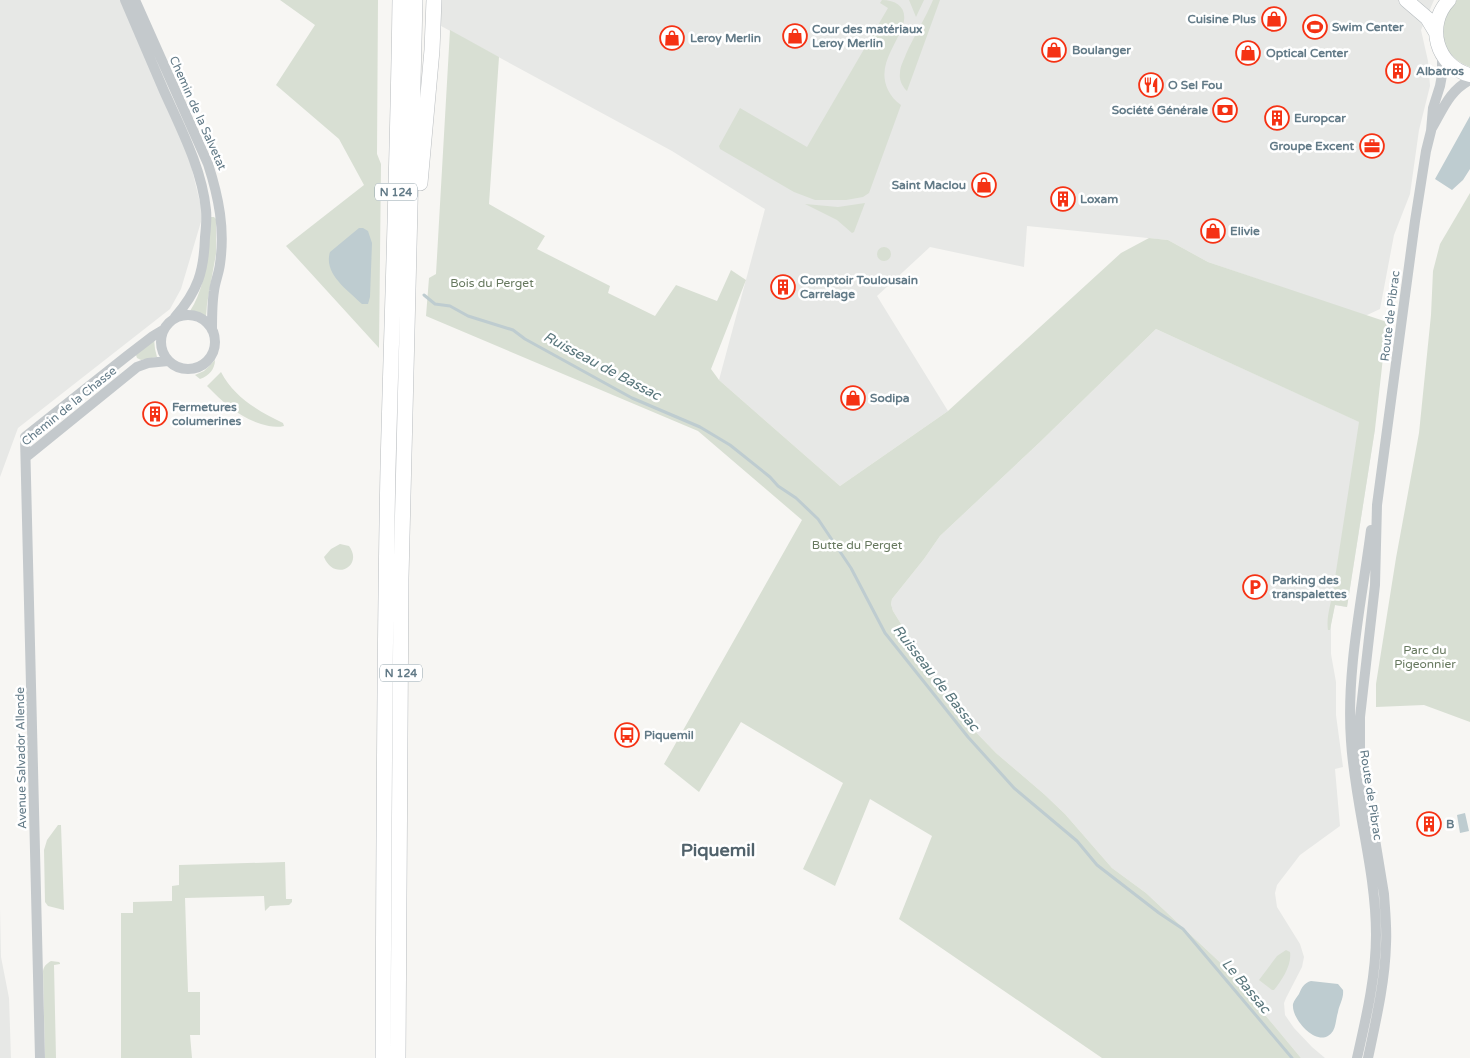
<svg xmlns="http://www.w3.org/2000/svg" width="1470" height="1058" font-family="'Varela Round',sans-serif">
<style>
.built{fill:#e7e8e6}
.green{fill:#d8dfd3}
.water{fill:#beccd0}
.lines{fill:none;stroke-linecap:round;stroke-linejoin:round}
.stream{stroke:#beccd0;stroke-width:3}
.major-casing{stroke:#b6bcbf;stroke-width:15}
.highway-casing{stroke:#b8bcbf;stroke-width:16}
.minor{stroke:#c4c9cc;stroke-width:10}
.major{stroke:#fff;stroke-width:14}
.highway{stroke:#fff;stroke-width:15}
.labels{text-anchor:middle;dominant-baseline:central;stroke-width:5;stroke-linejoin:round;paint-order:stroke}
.shield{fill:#fff;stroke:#91a2ab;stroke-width:1}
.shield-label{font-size:11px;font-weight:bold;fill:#627a87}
.poi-label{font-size:12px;font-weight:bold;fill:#627a87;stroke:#fff;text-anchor:start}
.street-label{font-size:12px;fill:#627a87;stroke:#fff}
.park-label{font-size:12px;fill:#66785e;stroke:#fff}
.water-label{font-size:14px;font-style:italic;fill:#59767c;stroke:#fff}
.district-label{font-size:18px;font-weight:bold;fill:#51626b;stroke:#fff}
</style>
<rect width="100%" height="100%" fill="#f7f6f3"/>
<path class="built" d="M 0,0 L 120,0 L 187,149 L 203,215 L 181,289 L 170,309 L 18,428 L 0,477 Z
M 431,0 L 1434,0 L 1421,30 L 1428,61 L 1430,86 L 1419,130 L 1410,194 L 1394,235 L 1380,309 L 1365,316 L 1208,262 L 1168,240 L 1027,226 L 1024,267 L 930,247 L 877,296 L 948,411 L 840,486 L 719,380 L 765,209 L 672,151 L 430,20 Z
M 1156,329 L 1375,429 L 1347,607 L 1335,605 L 1331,624 L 1331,654 L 1336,682 L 1336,715 L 1343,767 L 1335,769 L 1340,826 L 1300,855 L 1277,885 L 1275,893 L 1277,907 L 1300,944 L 1304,957 L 1302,967 L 1286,998 L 1284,1003 L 1285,1015 L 1294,1028 L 1312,1047 L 1325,1058 L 1301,1058 L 1226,968 L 1146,893 L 1112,868 L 1065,814 L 1044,794 L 996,753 L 970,726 L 951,704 L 893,611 L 891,604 L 892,599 L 924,559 L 940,536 L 1039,443 Z
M 0,908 L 1,957 L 9,998 L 11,1058 L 0,1058 Z"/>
<path class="green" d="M 280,0 L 378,0 L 377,154 L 381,164 L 379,348 L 286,246 L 364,185 L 339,139 L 276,85 L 315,25 Z
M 882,0 C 899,0 909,10 902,28 C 894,48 877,67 888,90 C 891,96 895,101 901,105 L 869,193 L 863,197 L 846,200 L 815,200 L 794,192 L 720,149 L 719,146 L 740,108 L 807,147 L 888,8 L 880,3 Z
M 909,0 L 924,0 L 916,17 Z
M 933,0 L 940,0 L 907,91 C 902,86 899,80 900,73 C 900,66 904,60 906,54 C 914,36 925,19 933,0 Z
M 1457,0 L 1470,0 L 1470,67 C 1446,59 1433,31 1449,9 C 1451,5 1455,3 1457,0 Z
M 450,30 L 499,57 L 489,204 L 545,236 L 537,249 L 610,286 L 608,293 L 655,316 L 676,285 L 717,301 L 731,270 L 746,280 L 711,369 L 719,380 L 840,486 L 948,411 L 1121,253 L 1149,238 L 1168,240 L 1208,262 L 1387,322 L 1375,429 L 1347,607 L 1335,605 L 1330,630 L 1328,630 C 1326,617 1331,604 1333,591 L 1359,422 L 1156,329 L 1039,443 L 940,536 L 924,559 L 892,599 L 891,604 L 893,611 L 951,704 L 970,726 L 996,753 L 1044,794 L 1065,814 L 1112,868 L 1146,893 L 1226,968 L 1301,1058 L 1102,1058 L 899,919 L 932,836 L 870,799 L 835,886 L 803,869 L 843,783 L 741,722 L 699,792 L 664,764 L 802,520 L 698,431 L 426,316 L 429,278 L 436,274 Z
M 1470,193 L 1470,722 L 1424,705 L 1376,707 L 1376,684 L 1396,558 L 1419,433 L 1431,315 L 1433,271 L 1440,244 Z
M 865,203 L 854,232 L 852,233 L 837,220 L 805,204 L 838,207 Z
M 211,217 L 214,217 L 216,219 L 216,254 L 207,304 L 206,317 L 201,314 L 190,311 C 203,291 206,268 208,245 C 209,236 208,225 211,217 Z
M877 254a7 7 0 1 1 14 0a7 7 0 1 1-14 0Z
M 154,339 L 155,349 L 157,357 L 141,360 L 137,358 L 136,355 Z
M 215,360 C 215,369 209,376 200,379 L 195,375 L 204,371 Z
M 221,372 C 234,397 258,411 283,423 L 284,426 C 276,428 268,426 261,424 C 237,416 224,403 207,386 Z
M 340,544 L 349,546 C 364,566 334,582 324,557 L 331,549 Z
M 58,825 L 61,825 L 64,910 L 48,906 L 45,902 L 44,850 L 47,840 Z
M 285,862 L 286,899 L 292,899 L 292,902 L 289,905 L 270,906 L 265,911 L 264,896 L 185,898 L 188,992 L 200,992 L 200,1035 L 190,1035 L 192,1058 L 121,1058 L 121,913 L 133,913 L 133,902 L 172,901 L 172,886 L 179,885 L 179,865 Z
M 1286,950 L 1290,952 C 1292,965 1282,980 1274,990 L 1272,990 L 1259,980 L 1277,956 Z
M 51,961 L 59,962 L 60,963 L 60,964 L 54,965 L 56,1058 L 45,1058 L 43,971 C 44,966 46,964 51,961 Z"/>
<path class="water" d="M 1470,116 L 1470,169 L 1463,180 L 1452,190 L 1435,179 Z
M 359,228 L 363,228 L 368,231 L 372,243 L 370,297 L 368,304 L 362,304 C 349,291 323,274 330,252 Z
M 1465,813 L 1469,831 L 1460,833 L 1457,815 Z
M 1311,981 L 1338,984 L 1343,990 C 1344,998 1339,1005 1338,1012 C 1336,1018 1336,1026 1333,1031 C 1320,1051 1291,1020 1293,1004 C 1294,1000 1297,997 1299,994 C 1302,987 1304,983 1311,981 Z"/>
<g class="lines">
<path class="stream" d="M 424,295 L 435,304 L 450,306 L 468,316 L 513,330 L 525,339 L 632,398 L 700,427 L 730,445 L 770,477 L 778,486 L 796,498 L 818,519 L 851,568 L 885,633 L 968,737 L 1014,788 L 1077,841 L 1097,865 L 1159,913 L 1183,929 L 1292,1058"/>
<g class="major-casing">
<path id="major" d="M 1406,0 L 1427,18 L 1436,33
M 1449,0 C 1425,25 1436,66 1470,75"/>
</g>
<g class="highway-casing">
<path id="highway" d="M 420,183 L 432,50 L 434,0
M 383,1058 C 384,861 384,664 388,468 C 392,312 398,156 400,0
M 398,1058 L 401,578 L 415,0"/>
</g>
<path class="minor" d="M 125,0 C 138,30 151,61 164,91 C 181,129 202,169 206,210 C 207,219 206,228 205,237 C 204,271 198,291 175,317
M 135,0 L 208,164 C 219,198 225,229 220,264 C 219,273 215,282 214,291 C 212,303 212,317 212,330
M 1432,128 C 1443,109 1450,90 1470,80
M161 342a27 27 0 1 1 54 0a27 27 0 1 1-54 0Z
M 26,457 L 137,367 L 148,363 L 168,361
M 40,1058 L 25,437 L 127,356 L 153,336 L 163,330
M 1357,1058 C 1366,1018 1376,977 1376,935 C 1376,869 1355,806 1351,741 C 1346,671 1362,600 1371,530
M 1368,1058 C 1376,1020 1385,982 1386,944 C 1387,927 1385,910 1384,894 L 1360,748 L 1360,717 L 1375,585 L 1377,505 L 1415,221 L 1426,151 L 1431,131 L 1433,108 L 1440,86 L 1442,75 L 1442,55"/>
<use href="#major" class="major"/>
<use href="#highway" class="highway"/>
</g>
<defs>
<g id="shop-ring" transform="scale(1.25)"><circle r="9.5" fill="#fff" stroke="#f53214" stroke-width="1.5"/><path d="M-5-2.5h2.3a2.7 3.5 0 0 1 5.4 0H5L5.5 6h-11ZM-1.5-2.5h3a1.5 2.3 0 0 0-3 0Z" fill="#f53214"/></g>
<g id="stadium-ring" transform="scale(1.25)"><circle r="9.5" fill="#fff" stroke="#f53214" stroke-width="1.5"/><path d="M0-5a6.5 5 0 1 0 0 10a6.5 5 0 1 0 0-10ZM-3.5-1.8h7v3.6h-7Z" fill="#f53214"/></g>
<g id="building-ring" transform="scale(1.25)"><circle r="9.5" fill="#fff" stroke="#f53214" stroke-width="1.5"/><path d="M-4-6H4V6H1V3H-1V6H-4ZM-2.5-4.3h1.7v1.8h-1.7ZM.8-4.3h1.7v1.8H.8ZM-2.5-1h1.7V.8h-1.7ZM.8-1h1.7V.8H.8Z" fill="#f53214"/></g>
<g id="restaurant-ring" transform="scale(1.25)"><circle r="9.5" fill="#fff" stroke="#f53214" stroke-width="1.5"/><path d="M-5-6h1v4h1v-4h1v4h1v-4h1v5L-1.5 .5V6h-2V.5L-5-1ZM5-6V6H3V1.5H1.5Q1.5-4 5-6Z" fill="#f53214"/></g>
<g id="bank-ring" transform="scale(1.25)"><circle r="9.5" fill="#fff" stroke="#f53214" stroke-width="1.5"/><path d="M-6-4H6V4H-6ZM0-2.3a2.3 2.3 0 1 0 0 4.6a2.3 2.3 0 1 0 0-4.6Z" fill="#f53214"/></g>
<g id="office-ring" transform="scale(1.25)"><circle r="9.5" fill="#fff" stroke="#f53214" stroke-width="1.5"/><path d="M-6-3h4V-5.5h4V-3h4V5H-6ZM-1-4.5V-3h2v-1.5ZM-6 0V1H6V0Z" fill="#f53214"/></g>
<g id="parking-ring" transform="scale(1.25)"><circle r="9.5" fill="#fff" stroke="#f53214" stroke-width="1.5"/><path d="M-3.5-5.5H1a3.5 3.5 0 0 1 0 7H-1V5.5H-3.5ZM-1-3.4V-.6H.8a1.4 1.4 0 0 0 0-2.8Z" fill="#f53214"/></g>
<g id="bus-ring" transform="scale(1.25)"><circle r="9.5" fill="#fff" stroke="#f53214" stroke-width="1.5"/><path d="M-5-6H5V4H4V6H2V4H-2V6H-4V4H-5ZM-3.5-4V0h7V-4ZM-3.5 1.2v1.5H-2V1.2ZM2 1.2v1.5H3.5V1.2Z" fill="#f53214"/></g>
</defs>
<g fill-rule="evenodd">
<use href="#shop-ring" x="1274" y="19"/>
<use href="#stadium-ring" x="1315" y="27"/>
<use href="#shop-ring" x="795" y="36"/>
<use href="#shop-ring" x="672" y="38"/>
<use href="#shop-ring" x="1054" y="50"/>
<use href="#shop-ring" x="1248" y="53"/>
<use href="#building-ring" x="1398" y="71"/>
<use href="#restaurant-ring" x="1151" y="85"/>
<use href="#bank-ring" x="1225" y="110"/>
<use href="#building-ring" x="1277" y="118"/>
<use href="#office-ring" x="1372" y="146"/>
<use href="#shop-ring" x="984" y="185"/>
<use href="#building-ring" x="1063" y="199"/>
<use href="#shop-ring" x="1213" y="231"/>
<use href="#building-ring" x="783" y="287"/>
<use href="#shop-ring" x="853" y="398"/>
<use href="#building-ring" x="155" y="414"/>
<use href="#parking-ring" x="1255" y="587"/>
<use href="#bus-ring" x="627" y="735"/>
<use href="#building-ring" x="1429" y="824"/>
</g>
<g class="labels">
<g class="shield">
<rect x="375" y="183.5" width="42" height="17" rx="4"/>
<rect x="380" y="664.5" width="42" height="17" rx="4"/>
</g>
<g class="shield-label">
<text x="396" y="192">N 124</text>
<text x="401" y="673">N 124</text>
</g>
<g class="poi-label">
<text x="1256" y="19" text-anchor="end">Cuisine Plus</text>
<text x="1332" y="27">Swim Center</text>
<text x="812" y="29">Cour des matériaux<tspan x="812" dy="14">Leroy Merlin</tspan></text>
<text x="690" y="38">Leroy Merlin</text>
<text x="1072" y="50">Boulanger</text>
<text x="1266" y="53">Optical Center</text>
<text x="1416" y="71">Albatros</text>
<text x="1168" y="85">O Sel Fou</text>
<text x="1208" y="110" text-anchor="end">Société Générale</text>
<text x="1294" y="118">Europcar</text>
<text x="1354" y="146" text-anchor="end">Groupe Excent</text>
<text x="966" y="185" text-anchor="end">Saint Maclou</text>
<text x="1080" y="199">Loxam</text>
<text x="1230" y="231">Elivie</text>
<text x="800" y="280">Comptoir Toulousain<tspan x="800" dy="14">Carrelage</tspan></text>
<text x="870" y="398">Sodipa</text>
<text x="172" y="407">Fermetures<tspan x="172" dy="14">columerines</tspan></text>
<text x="1272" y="580">Parking des<tspan x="1272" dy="14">transpalettes</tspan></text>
<text x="644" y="735">Piquemil</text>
<text x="1446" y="824">B</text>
</g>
<g class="street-label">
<text transform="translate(198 113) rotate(66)">Chemin de la Salvetat</text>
<text transform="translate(1390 316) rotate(-83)">Route de Pibrac</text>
<text transform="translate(69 406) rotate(-39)">Chemin de la Chasse</text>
<text transform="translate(21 758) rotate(-91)">Avenue Salvador Allende</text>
<text transform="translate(1371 795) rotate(81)">Route de Pibrac</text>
</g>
<g class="park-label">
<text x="492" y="283">Bois du Perget</text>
<text x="857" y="545">Butte du Perget</text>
<text x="1425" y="650">Parc du<tspan x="1425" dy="14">Pigeonnier</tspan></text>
</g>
<g class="water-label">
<text transform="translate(602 366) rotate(28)">Ruisseau de Bassac</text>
<text transform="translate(936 678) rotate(52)">Ruisseau de Bassac</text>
<text transform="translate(1246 986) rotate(50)">Le Bassac</text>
</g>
<g class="district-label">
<text x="718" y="850">Piquemil</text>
</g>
</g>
</svg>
